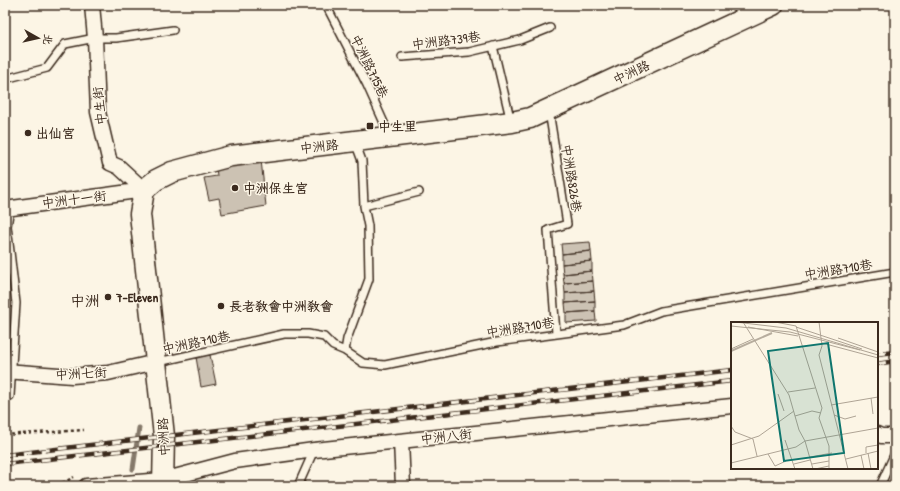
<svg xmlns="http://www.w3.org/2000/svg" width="900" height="491" font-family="'Patrick Hand','LXGW WenKai TC',sans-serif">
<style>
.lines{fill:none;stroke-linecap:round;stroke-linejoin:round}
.stream{stroke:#85796b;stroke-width:5}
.building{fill:#ccc2b3;stroke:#3b2a1e}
.lane-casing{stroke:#3b2a1e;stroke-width:10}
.street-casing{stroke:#3b2a1e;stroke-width:17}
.secondary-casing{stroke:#3b2a1e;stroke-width:23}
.path{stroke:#3b2a1e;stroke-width:2.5;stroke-dasharray:3 3;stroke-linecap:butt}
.lane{stroke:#fcf5e5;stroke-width:7}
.street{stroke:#fcf5e5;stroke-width:14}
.secondary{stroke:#fcf5e5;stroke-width:20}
.rail-casing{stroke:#3b2a1e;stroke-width:4.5}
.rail{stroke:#fcf5e5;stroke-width:3;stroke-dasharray:9;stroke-linecap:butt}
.poi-dot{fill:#3b2a1e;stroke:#fcf5e5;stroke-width:1.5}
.labels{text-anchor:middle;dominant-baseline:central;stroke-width:3;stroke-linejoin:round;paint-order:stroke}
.street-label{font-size:13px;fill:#3b2a1e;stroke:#fcf5e5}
.poi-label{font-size:13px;font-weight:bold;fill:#3b2a1e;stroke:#fcf5e5;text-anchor:start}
.quarter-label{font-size:15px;fill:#3b2a1e;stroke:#fcf5e5}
.inset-river{fill:none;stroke:#b7ad9e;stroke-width:2}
.inset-road{fill:none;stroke:#afa495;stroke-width:1}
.view{fill:#0f766e;fill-opacity:0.15;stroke:#0f766e;stroke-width:2}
.inset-edge{fill:none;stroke:#3b2a1e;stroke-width:2}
</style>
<rect width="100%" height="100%" fill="#fcf5e5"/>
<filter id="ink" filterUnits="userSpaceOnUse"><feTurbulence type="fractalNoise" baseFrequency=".025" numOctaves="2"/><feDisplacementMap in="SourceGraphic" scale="8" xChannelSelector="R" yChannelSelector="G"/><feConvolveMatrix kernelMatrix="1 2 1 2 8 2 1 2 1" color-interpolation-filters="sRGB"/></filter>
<g filter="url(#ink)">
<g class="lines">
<path class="stream" d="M 133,469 L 139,428"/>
</g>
<path class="building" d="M 261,160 L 266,206 L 222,214 L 219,198 L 209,200 L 204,178 L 217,176 L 216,167 Z
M 590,242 L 591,251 L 562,254 L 561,244 Z
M 591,251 L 592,261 L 562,264 L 562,254 Z
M 592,261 L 592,271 L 563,274 L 562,264 Z
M 592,271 L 593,281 L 564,283 L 563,274 Z
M 593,281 L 594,291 L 565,293 L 564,283 Z
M 594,291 L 595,301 L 565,303 L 565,293 Z
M 595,301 L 595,311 L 566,313 L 565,303 Z
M 595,311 L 596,321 L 566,323 L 566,313 Z
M 210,355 L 216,384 L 201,387 L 196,357 Z"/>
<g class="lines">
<g class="lane-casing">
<path id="lane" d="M 326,5 L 367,85 L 390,136
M 493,46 L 511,122
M 402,57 L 469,52 L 520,40 L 550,28
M 5,79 L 47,68 L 65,44 L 95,38 L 116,38 L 173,30
M 549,111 L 567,224 L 548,230 L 556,333
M 364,206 L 419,192
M 345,351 L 347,339 L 369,279 L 368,226 L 364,206 L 362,161 L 355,142
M 158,362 L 284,334 L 308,334 L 324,337 L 333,346 L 345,351 L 363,363 L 385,365 L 497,342 L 624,325 L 661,311 L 895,272
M 10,396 L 16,303 L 7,226 L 10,208
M 298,486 L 314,450
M 880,486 L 895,453"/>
</g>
<g class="street-casing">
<path id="street" d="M 92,5 L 95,38 L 98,112 L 110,163 L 119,167 L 144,190
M 5,209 L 144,190
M 5,371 L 72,376 L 108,373 L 156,362
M 877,434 L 881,436 L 895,436
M 401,441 L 403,486
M 86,486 L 163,480 L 235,461 L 314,450 L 732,406"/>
</g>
<g class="secondary-casing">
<path id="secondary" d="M 163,486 L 164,436 L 140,214 L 144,190 L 156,180 L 172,172 L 231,156 L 512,122 L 530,118 L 773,5"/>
</g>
<path class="path" d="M 5,425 L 8,406
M 5,435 L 84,430
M 57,486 L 74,477"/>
<use href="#lane" class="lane"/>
<use href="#street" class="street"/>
<use href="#secondary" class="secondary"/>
<g class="rail-casing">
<path id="rail" d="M 877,354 L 895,352
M 877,364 L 895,361
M 5,455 L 732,370
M 5,464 L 732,381"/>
</g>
<use href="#rail" class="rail"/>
</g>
</g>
<g class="poi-dot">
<rect x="366" y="122" width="8" height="8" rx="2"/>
<circle cx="28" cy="133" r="4"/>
<circle cx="235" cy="188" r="4"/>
<circle cx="108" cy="297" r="4"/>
<circle cx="221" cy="306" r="4"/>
</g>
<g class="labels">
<g class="street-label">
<text transform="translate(446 40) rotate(-7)">中洲路739巷</text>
<text transform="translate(370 66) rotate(64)">中洲路715巷</text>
<text transform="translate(631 72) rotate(-25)">中洲路</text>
<text transform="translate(99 106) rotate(-96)">中生街</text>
<text transform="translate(319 146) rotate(-6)">中洲路</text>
<text transform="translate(572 178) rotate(81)">中洲路826巷</text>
<text transform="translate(74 199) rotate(-7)">中洲十一街</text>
<text transform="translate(838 269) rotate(-9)">中洲路710巷</text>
<text transform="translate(520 327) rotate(-9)">中洲路710巷</text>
<text transform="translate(196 342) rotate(-12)">中洲路710巷</text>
<text transform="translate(81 373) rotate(-3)">中洲七街</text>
<text transform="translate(446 436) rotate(-6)">中洲八街</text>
<text transform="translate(163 437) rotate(-93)">中洲路</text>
</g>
<g class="poi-label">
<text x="378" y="126">中生里</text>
<text x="36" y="133">出仙宮</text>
<text x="243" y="188">中洲保生宮</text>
<text x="116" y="297">7-Eleven</text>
<text x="229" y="306">長老教會中洲教會</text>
</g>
<g class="quarter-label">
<text x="85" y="300">中洲</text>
</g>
</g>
<g transform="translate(731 322)">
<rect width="147" height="147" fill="#fcf5e5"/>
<path class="inset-river" d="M 0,29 L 41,11"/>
<path class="inset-road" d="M 4,0 L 55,6 L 147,33M 12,0 L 58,73 L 68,108 L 74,119 L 147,106M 44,0 L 65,4 L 91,86 L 88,96 L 98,124 L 98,147M 88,0 L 91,24 L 88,33 L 117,147M 0,4 L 59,10 L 129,28M 17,5 L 67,14M 65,5 L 131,27M 107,16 L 147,30M 91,21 L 147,36M 0,27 L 22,17M 57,70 L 84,66M 47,72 L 53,89M 140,76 L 142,92M 100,83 L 147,75M 103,93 L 114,97 L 125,94M 64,94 L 81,89 L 90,91M 0,104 L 4,110 L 22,117 L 26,134M 54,118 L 64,147M 74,119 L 82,147M 0,123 L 28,114 L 63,89M 135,131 L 135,125 L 147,123M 137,131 L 140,147M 37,132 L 44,144 L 55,139M 130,133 L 133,147M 79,135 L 101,131M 115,137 L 147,129M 0,141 L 65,125 L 74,119M 63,142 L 79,138M 81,142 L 98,139M 84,147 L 98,144"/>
<path class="view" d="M 97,21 L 113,131 L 53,139 L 37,29 Z"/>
<rect width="147" height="147" class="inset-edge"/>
</g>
<rect width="900" height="491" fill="none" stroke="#fcf5e5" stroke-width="20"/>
<rect x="10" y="10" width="880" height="471" fill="none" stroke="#3b2a1e" stroke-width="1.5" filter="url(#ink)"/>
<g transform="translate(38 38) rotate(98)" stroke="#fcf5e5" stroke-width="3" paint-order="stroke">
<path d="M0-3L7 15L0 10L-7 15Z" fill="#3b2a1e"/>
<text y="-6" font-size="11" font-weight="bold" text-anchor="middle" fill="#3b2a1e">北</text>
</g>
</svg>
